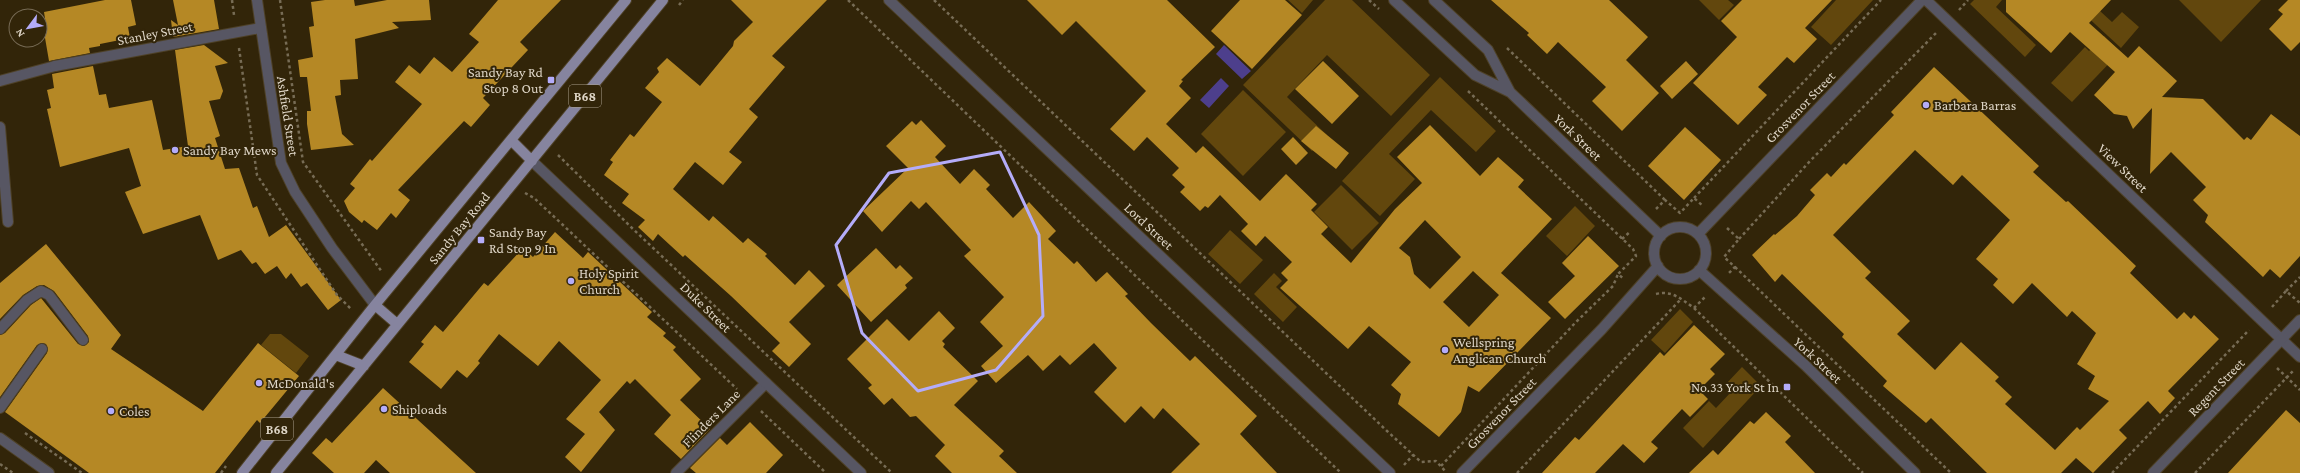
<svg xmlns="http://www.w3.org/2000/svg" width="2300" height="473" font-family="'Crimson Pro',serif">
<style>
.green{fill:#62470d}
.water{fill:#4d3f8c}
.building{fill:#b58825;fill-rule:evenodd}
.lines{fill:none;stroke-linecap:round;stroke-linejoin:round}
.service-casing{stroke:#4e4127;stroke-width:12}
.minor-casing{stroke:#4e4127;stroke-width:12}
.tertiary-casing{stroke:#4e4127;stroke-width:12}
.primary-casing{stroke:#4e4127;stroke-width:12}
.path{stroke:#776c55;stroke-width:2.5;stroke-dasharray:3 3;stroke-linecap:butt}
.service{stroke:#575663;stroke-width:10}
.minor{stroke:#575663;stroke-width:10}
.tertiary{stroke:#575663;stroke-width:10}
.primary{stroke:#86849f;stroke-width:10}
.marked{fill:none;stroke:#b4acf9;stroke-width:3;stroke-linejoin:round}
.poi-dot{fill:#b4acf9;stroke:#322509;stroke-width:1.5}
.labels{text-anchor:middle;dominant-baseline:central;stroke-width:4;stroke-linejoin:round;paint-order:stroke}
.shield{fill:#322509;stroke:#aaa08d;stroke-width:1}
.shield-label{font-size:13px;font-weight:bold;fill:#ded5c6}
.street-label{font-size:14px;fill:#ded5c6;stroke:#322509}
.poi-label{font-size:14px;fill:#ded5c6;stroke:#322509;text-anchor:start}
</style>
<rect width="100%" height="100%" fill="#322509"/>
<path class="green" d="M 1288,0 L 1313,0 L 1302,13 Z
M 1325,0 L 1352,0 L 1430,75 L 1391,116 L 1327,55 L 1287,97 L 1327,135 L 1312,151 L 1243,85 Z
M 1699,0 L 1728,0 L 1734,5 L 1719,20 Z
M 1836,0 L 1873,0 L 1831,45 L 1811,27 Z
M 1974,0 L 2002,0 L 1996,7 L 2036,45 L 2025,57 L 1970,4 Z
M 2069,0 L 2088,0 L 2112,22 L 2122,12 L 2139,27 L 2121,48 Z
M 2179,0 L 2261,0 L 2221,42 Z
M 2104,36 L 2120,52 L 2072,102 L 2051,83 L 2085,47 L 2089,51 Z
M 1440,77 L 1496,131 L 1476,152 L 1431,110 L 1389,154 L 1415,179 L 1380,216 L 1342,181 Z
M 1243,90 L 1286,132 L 1243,176 L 1201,134 Z
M 1341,185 L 1379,223 L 1352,250 L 1314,212 Z
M 1575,206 L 1595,226 L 1567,256 L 1546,236 Z
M 1230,230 L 1263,260 L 1240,284 L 1208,254 Z
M 1274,273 L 1282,281 L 1276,287 L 1297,307 L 1283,322 L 1254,294 Z
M 1680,309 L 1693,322 L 1665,353 L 1651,340 Z
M 270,334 L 281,334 L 309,356 L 296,373 L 261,345 Z
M 1742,367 L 1761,386 L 1703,448 L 1683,428 L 1709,401 L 1716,408 L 1732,391 L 1726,384 Z"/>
<path class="water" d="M 1224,45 L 1251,71 L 1242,79 L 1216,54 Z
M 1221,78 L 1229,86 L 1209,108 L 1200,100 Z"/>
<path class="building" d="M 105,0 L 131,0 L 136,25 L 128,27 L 130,38 L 100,44 L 100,46 L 89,48 L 90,53 L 49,61 L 44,32 L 47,31 L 44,12 Z
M 173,0 L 214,0 L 219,29 L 173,37 L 171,20 L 178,25 Z
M 325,0 L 354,0 L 355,6 L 387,0 L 429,0 L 431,20 L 392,22 L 399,28 L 355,39 L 358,79 L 340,80 L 341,95 L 335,96 L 342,134 L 354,145 L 311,150 L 307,124 L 307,111 L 311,111 L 307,77 L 300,77 L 298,60 L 313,57 L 309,27 L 314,26 L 311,2 Z
M 498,0 L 561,0 L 520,42 L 528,50 L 483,98 L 490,105 L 471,127 L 464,121 L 398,190 L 410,200 L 396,218 L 391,213 L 377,230 L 364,220 L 362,223 L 349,212 L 344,201 L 355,188 L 350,184 L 370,159 L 372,161 L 422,104 L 395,82 L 409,65 L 420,74 L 434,57 L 452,72 L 479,42 L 469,34 Z
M 731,0 L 827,0 L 772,56 L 785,67 L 749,109 L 758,117 L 729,152 L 742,162 L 723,185 L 695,162 L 673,189 L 709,221 L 713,216 L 743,243 L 748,238 L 767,254 L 765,256 L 795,285 L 809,270 L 825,286 L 789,322 L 811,344 L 789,367 L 772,351 L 780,343 L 731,296 L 685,255 L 683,257 L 658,234 L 653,241 L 638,227 L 645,220 L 622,203 L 629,194 L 604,175 L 613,162 L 610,160 L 630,134 L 634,137 L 662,102 L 645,88 L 659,72 L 657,68 L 667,58 L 700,86 L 733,46 L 734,41 L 753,22 Z
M 1027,0 L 1167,0 L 1215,47 L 1181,80 L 1183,81 L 1179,86 L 1191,98 L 1166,124 L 1196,153 L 1203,146 L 1260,201 L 1286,174 L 1317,204 L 1311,210 L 1328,227 L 1321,234 L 1351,263 L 1395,209 L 1422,183 L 1397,157 L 1430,125 L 1480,176 L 1498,157 L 1524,180 L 1518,187 L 1552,219 L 1501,273 L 1551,318 L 1479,392 L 1468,386 L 1461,412 L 1439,437 L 1398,404 L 1401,394 L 1391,385 L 1411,362 L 1369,326 L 1348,349 L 1280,288 L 1288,280 L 1281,273 L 1292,262 L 1265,236 L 1256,246 L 1241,231 L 1248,224 L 1220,195 L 1208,208 L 1205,206 L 1200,211 L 1180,192 L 1185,187 L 1172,175 L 1179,168 L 1147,137 L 1134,151 L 1110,129 L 1146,91 L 1076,21 L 1062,35 ZM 1425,220 L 1461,257 L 1430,289 L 1414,274 L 1410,257 L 1399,248 ZM 1473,271 L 1499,295 L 1469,327 L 1443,302 Z
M 1240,0 L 1285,0 L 1302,15 L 1252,69 L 1211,31 Z
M 1491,0 L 1609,0 L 1648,37 L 1626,60 L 1659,93 L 1622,131 L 1592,101 L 1606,87 L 1558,42 L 1547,54 L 1527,35 L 1529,33 Z
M 1742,0 L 1832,0 L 1805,28 L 1817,39 L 1794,63 L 1787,57 L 1758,87 L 1767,95 L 1738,125 L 1693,83 L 1737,37 L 1721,21 Z
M 2006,0 L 2111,0 L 2089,23 L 2128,58 L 2139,46 L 2177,81 L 2162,97 L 2203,99 L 2244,140 L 2247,137 L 2251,140 L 2271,114 L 2300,136 L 2300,256 L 2280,278 L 2270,269 L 2263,277 L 2205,222 L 2208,215 L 2193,200 L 2206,187 L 2171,152 L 2150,174 L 2152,108 L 2133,129 L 2127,116 L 2114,114 L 2094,95 L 2115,72 L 2070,32 L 2051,53 L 2006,12 Z
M 2288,0 L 2300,0 L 2300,42 L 2291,51 L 2269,29 L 2283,14 L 2278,10 Z
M 204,45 L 228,63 L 215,66 L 223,91 L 220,99 L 209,101 L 220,136 L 215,138 L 225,169 L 239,168 L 253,208 L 257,206 L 269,237 L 286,225 L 341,300 L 328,310 L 307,283 L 301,287 L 291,273 L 286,279 L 277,266 L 265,274 L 256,262 L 252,264 L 241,250 L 218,260 L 200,215 L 143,234 L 125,192 L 141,186 L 129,148 L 60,167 L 47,109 L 51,108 L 47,90 L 54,88 L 52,74 L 93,66 L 99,95 L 106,94 L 109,108 L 152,100 L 163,150 L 188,146 L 175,50 Z
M 1323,61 L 1359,96 L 1332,124 L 1295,89 Z
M 1686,61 L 1698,74 L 1672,99 L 1660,86 Z
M 1934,67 L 2039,166 L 2033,172 L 2066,202 L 2068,201 L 2136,266 L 2130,273 L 2177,319 L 2184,312 L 2191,319 L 2194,315 L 2219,339 L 2168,391 L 2175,398 L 2160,414 L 2148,401 L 2119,430 L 2127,438 L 2093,473 L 2076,458 L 2061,473 L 1987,473 L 1931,418 L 1926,423 L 1883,386 L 1887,381 L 1842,337 L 1844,334 L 1782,274 L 1775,282 L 1752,255 L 1774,234 L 1775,235 L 1797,216 L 1815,195 L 1810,190 L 1827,173 L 1831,177 L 1844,163 L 1846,165 L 1894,115 L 1891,112 ZM 1915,150 L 1953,185 L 1962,175 L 2010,220 L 1976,259 L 1998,279 L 1993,285 L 2013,304 L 2032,283 L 2067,317 L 2072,311 L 2096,333 L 2077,364 L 2095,376 L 2088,389 L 2109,401 L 2080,430 L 2077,427 L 2055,450 L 2005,404 L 2012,397 L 1995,381 L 1999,377 L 1961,342 L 1935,370 L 1897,334 L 1910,321 L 1865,278 L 1871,272 L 1833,235 Z
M 921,120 L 946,146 L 935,157 L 960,184 L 974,169 L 990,185 L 986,189 L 1013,218 L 1029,202 L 1056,231 L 1048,239 L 1074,264 L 1077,261 L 1096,282 L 1107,272 L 1128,294 L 1125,296 L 1151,323 L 1190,361 L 1195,356 L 1257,416 L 1240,434 L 1277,473 L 1171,473 L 1200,444 L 1163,408 L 1154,419 L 1141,406 L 1125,423 L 1094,392 L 1117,368 L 1094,343 L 1070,365 L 1060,355 L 1043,371 L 1028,355 L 996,383 L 981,366 L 1003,346 L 980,322 L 1004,297 L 964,256 L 971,250 L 926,202 L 919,209 L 911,201 L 882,232 L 863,211 L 908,168 L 886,146 L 912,121 L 916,125 Z
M 1316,126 L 1349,153 L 1336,169 L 1301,141 Z
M 1685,127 L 1721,160 L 1684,200 L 1648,166 Z
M 1293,137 L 1308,153 L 1296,165 L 1281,149 Z
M 555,232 L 583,258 L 588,252 L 652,312 L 647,317 L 666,333 L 663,336 L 676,347 L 673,350 L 701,379 L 680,400 L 710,429 L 681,459 L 654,434 L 671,415 L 635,379 L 630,384 L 627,381 L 599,412 L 615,430 L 581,472 L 565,457 L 585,434 L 566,419 L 601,380 L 559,341 L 538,366 L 499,334 L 478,361 L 480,363 L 467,378 L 457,370 L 441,389 L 409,362 L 424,344 L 421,342 L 435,325 L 443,332 L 484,283 L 488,286 L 523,248 L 533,257 Z
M 1588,236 L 1619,266 L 1565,319 L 1548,302 L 1575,276 L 1562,263 Z
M 46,244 L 121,335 L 111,349 L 203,411 L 258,343 L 299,376 L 260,423 L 257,420 L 215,473 L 89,473 L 5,412 L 47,353 L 48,349 L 46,344 L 42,343 L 37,345 L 0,397 L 0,335 L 5,333 L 31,305 L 41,298 L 78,344 L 84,346 L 89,342 L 88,336 L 54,291 L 44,285 L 37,286 L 23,295 L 0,319 L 0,283 Z
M 876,248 L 896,269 L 900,265 L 913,278 L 905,285 L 907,288 L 871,322 L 837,285 Z
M 939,311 L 955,328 L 942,341 L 945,344 L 943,347 L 978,381 L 954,405 L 1004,451 L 999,456 L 1017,473 L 952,473 L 935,456 L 945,445 L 916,416 L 910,417 L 892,398 L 884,405 L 868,388 L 872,385 L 847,359 L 887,319 L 909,341 Z
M 1694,325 L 1725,354 L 1710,369 L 1715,374 L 1699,390 L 1708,399 L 1690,417 L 1682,409 L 1651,442 L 1658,448 L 1644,463 L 1623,444 L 1595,473 L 1542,473 L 1575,437 L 1579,440 L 1660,352 L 1664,356 Z
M 383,388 L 476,473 L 390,473 L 376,460 L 364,473 L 334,473 L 312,453 L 326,438 L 332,443 Z
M 2286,410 L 2300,423 L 2300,473 L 2228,473 Z
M 1766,412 L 1791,436 L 1785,442 L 1815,473 L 1689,473 L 1713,450 L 1718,455 L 1750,421 L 1754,424 Z
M 750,422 L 783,455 L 766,473 L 696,473 L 690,468 L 720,438 L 727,445 Z"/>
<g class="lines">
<g class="service-casing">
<path id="service" d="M 0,81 L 55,66
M 0,127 L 8,222
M 0,329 L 27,300 L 41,291 L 49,295 L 83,340
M 0,408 L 42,349
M 676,473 L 766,383"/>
</g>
<g class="minor-casing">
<path id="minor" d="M 257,0 L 281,163 L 295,192 L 332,248 L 375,305
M 889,0 L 1390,473
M 1394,0 L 1475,75 L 1510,92
M 1434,0 L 1488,50 L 1510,92 L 1661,236
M 1926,0 L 2300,357
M 55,66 L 260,28
M 532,161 L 861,473
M1654 253a26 26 0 1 1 52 0a26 26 0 1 1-52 0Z
M 1698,234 L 1922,0
M 1699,270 L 1805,365 L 1915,473
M 0,438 L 49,473
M 1462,473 L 1602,329 L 1658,266"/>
</g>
<g class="tertiary-casing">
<path id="tertiary" d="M 2153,473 L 2300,320"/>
</g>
<g class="primary-casing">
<path id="primary" d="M 512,141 L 532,161
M 375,305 L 397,324
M 336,355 L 364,366
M 242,473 L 375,305 L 626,0
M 276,473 L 663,0"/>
</g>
<path class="path" d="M 232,0 L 234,15
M 280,0 L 303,162 L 382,272
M 848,0 L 1341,473
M 934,0 L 1387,431 L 1421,462 L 1436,461 L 1446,472
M 1369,0 L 1379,9
M 679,5 L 683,0
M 1959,10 L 1968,0
M 239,48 L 257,175 L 337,295 L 351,309
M 1507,48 L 1665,200
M 1468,91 L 1633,249 L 1636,256 L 1618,274 L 1624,279
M 558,155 L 633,229 L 892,473
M 525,193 L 534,198 L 564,226 L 737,389
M 1694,198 L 1881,0
M 1656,209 L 1665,200 L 1680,213 L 1694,198 L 1703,206
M 1727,228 L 1739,239 L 1724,257 L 1735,267 L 1728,274
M 1622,239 L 1631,231
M 1739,239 L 1810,161 L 1937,32
M 1735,267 L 1951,473
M 2286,291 L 2300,277
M 1656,294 C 1672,290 1681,299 1694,308 L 1705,297
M 2272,307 L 2286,291 L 2300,303
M 1694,308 L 1863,473
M 2277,368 L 2300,390
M 761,411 L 826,473
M 25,433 L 82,473
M 0,464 L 13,473
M 1404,465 L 1413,455
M 1441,466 L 1576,322 L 1613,286 L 1618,274
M 221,473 L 226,466
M 1517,473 L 1681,299
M 2112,473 L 2249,330
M 2195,473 L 2293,371"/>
<use href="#service" class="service"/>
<use href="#minor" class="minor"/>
<use href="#tertiary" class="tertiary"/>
<use href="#primary" class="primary"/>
</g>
<path class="marked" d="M 1000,152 L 1039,235 L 1043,316 L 996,370 L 918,391 L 862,333 L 836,245 L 889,173 Z"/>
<g class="poi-dot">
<rect x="547" y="76" width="8" height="8" rx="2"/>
<circle cx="1926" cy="105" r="4"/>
<circle cx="175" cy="150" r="4"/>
<rect x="477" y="236" width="8" height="8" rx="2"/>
<circle cx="571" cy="281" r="4"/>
<circle cx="1445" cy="350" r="4"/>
<circle cx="259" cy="383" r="4"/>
<rect x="1783" y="383" width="8" height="8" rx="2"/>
<circle cx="384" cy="409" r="4"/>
<circle cx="111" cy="411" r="4"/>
</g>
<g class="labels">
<g class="shield">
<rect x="569" y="85" width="32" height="22" rx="3"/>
<rect x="261" y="418" width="32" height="22" rx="3"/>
</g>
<g class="shield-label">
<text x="585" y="96">B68</text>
<text x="277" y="429">B68</text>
</g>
<g class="street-label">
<text transform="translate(155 33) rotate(-11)">Stanley Street</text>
<text transform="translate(1800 107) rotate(-46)">Grosvenor Street</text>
<text transform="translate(288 116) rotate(81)">Ashfield Street</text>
<text transform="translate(1578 137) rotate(44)">York Street</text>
<text transform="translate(2123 168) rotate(44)">View Street</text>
<text transform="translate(1149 226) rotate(43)">Lord Street</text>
<text transform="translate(459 228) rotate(-51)">Sandy Bay Road</text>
<text transform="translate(706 307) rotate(44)">Duke Street</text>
<text transform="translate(1818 360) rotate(43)">York Street</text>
<text transform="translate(2216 387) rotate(-46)">Regent Street</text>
<text transform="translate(1501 413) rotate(-46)">Grosvenor Street</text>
<text transform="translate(711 418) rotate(-45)">Flinders Lane</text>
</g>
<g class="poi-label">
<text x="543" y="72" text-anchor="end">Sandy Bay Rd<tspan x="543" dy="16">Stop 8 Out</tspan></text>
<text x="1934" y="105">Barbara Barras</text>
<text x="183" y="150">Sandy Bay Mews</text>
<text x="489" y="232">Sandy Bay<tspan x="489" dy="16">Rd Stop 9 In</tspan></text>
<text x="579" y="273">Holy Spirit<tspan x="579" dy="16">Church</tspan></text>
<text x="1453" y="342">Wellspring<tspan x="1453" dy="16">Anglican Church</tspan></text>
<text x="267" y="383">McDonald's</text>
<text x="1779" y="387" text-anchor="end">No.33 York St In</text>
<text x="392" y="409">Shiploads</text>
<text x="119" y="411">Coles</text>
</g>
</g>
<g transform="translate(28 28) rotate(238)"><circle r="19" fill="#322509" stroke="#776b55"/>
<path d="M0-3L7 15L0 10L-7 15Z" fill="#b4acf9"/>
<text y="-6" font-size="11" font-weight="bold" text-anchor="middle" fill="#ded5c6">N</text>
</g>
</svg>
